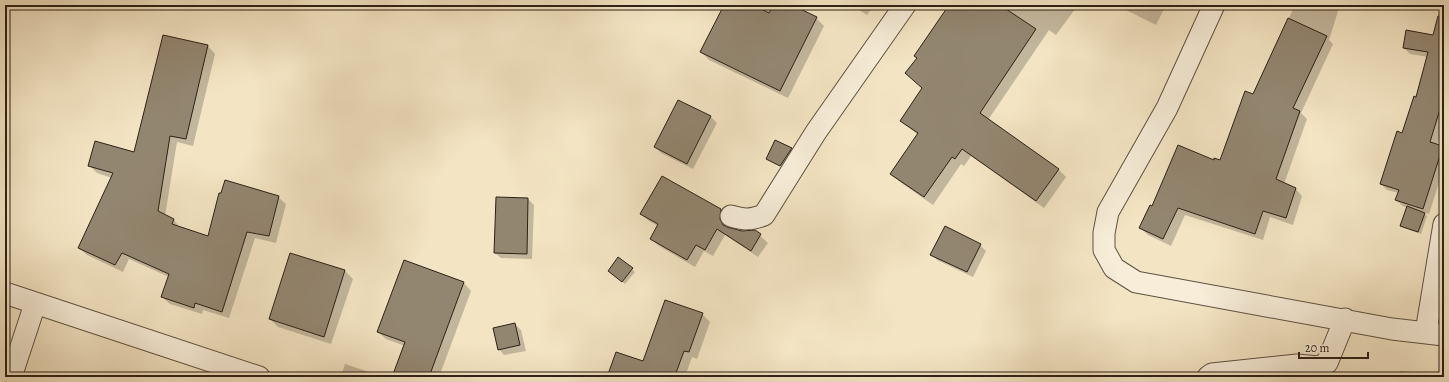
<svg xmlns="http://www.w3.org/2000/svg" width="1449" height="382" font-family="Alegreya,serif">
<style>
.shadow{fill:#0003}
.building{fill:#938670;stroke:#2c2117}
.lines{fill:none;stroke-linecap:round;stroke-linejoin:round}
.minor-casing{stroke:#5e5242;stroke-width:23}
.minor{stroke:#f7edd8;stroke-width:21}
</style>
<rect width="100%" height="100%" fill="#f3e4c3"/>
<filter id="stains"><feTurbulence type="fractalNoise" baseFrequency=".005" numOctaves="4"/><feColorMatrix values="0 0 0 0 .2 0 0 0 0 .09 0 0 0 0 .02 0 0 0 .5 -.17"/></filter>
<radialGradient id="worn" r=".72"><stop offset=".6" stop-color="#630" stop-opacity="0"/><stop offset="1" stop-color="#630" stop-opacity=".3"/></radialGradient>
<path class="shadow" d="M 725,5 L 790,5 L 816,18 L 824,26 L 788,98 L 709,60 L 701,52 Z
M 851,5 L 874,5 L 867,15 Z
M 950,5 L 1078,5 L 1056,35 L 1049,30 L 988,120 L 1058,169 L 1066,177 L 1044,208 L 971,156 L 964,166 L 961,164 L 933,205 L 900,182 L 892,174 L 918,135 L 901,121 L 923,89 L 918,59 Z
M 1116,5 L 1166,5 L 1156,25 Z
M 1295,5 L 1340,5 L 1329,40 L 1333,44 L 1301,113 L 1307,119 L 1284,184 L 1295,188 L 1302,196 L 1293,225 L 1270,217 L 1263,240 L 1185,215 L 1171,246 L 1148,235 L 1140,228 L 1152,208 L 1214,162 L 1221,161 Z
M 1444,6 L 1444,121 L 1437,145 L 1444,148 L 1444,167 L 1429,214 L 1423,212 L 1427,216 L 1421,234 L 1404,228 L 1401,226 L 1408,208 L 1403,206 L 1396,200 L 1399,193 L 1387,190 L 1381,184 L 1417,98 L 1428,57 L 1410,54 L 1404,48 L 1434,36 L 1441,11 L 1442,12 Z
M 208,46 L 215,54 L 193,146 L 177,142 L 165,216 L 174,220 L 180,228 L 209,237 L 278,197 L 286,204 L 276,243 L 255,238 L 229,318 L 203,310 L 202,314 L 170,304 L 162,297 L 169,277 L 129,259 L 123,272 L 87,255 L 79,248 L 112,178 L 97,173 L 90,166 L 135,153 Z
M 679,101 L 711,117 L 717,123 L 693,169 L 661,153 L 655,147 Z
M 791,149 L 794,151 L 784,168 L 767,159 Z
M 497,198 L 528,199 L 534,205 L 532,259 L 501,258 L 495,253 Z
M 721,210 L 728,218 L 726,228 L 742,232 L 755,231 L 768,243 L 758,257 L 725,235 L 713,256 L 704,251 L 695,267 L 659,246 L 651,239 L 658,226 L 649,221 L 641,214 Z
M 980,245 L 986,251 L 973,277 L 937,260 L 932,254 Z
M 291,254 L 345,271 L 353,279 L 331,344 L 278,327 L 270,319 Z
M 619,259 L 635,272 L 625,284 L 612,274 Z
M 404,261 L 464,283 L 471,291 L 439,377 L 393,377 L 405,346 L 386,339 L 378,332 Z
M 702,314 L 710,322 L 697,359 L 692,357 L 685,377 L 608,377 L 644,362 Z
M 515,324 L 521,330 L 526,351 L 504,355 L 499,349 Z
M 345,364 L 375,374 L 378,377 L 341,377 Z
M 1400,371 L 1444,375 L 1444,377 L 1399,377 Z"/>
<path class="building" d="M 724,5 L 753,5 L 769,13 L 774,5 L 792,5 L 817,17 L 780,91 L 700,52 Z
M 949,5 L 1000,5 L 1036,29 L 980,113 L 1059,169 L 1036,201 L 962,149 L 955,159 L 952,157 L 924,197 L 890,174 L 918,133 L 900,121 L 922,88 L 905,73 L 917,58 L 914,56 Z
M 1438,16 L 1444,16 L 1444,96 L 1430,142 L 1443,146 L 1423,209 L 1395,200 L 1399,190 L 1380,184 L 1397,131 L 1402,133 L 1414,96 L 1416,97 L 1428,52 L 1403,48 L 1406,30 L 1433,35 Z
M 1288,18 L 1327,36 L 1293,108 L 1300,111 L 1276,179 L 1296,188 L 1286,218 L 1263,211 L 1255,234 L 1178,208 L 1163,239 L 1139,228 L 1150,205 L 1152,206 L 1178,145 L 1214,160 L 1214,158 L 1220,160 L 1245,91 L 1253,94 Z
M 163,35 L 208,45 L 186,139 L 170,136 L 158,211 L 174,219 L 172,224 L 208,236 L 219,193 L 221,193 L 225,180 L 279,196 L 269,236 L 247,232 L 222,312 L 195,303 L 194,308 L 161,297 L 169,274 L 122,253 L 115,265 L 78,248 L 113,173 L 88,166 L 95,141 L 134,152 Z
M 678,100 L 711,116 L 687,164 L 654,147 Z
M 775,140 L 792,148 L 780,166 L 766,159 Z
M 662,176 L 721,209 L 720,219 L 723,225 L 727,227 L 742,231 L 755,230 L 761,234 L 751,251 L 717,229 L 705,250 L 696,245 L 687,260 L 650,239 L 658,224 L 640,214 Z
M 496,197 L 528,198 L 527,254 L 494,253 Z
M 1407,206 L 1425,213 L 1418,232 L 1400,226 Z
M 945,226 L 981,244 L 967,272 L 930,255 Z
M 290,253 L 345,270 L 324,337 L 269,319 Z
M 618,257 L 633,268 L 622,282 L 608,271 Z
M 404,260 L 464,282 L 429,377 L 392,377 L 405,342 L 377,332 Z
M 665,300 L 703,313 L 689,352 L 684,351 L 676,373 L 681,374 L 680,377 L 607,377 L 616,352 L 643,361 Z
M 515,323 L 520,345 L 498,350 L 493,328 Z"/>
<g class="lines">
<g class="minor-casing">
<path id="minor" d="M 1214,5 L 1167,108 L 1108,212 L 1104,233 L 1104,250 L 1114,268 L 1136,282 L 1392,329 L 1444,335
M 731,216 C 744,220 751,220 764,215 L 816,132 L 905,5
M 5,293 L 259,377
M 1426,332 L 1444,224
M 11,377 L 35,304
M 1208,377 L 1212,374 L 1297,365 L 1318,367 L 1327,363 L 1345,319"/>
</g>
<use href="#minor" class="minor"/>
</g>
<rect width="1449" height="382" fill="none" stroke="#f3e4c3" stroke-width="20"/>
<rect x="6" y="6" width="1437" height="370" fill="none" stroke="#2c2117" stroke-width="2"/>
<rect x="10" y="10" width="1429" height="362" fill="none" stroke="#2c2117"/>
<path d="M1299 352v6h69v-6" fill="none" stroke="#2c2117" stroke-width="2"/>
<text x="1305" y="352" font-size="12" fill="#2c2117" stroke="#f7edd8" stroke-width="3" paint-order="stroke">20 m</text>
<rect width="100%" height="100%" filter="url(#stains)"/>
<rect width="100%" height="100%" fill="url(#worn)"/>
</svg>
